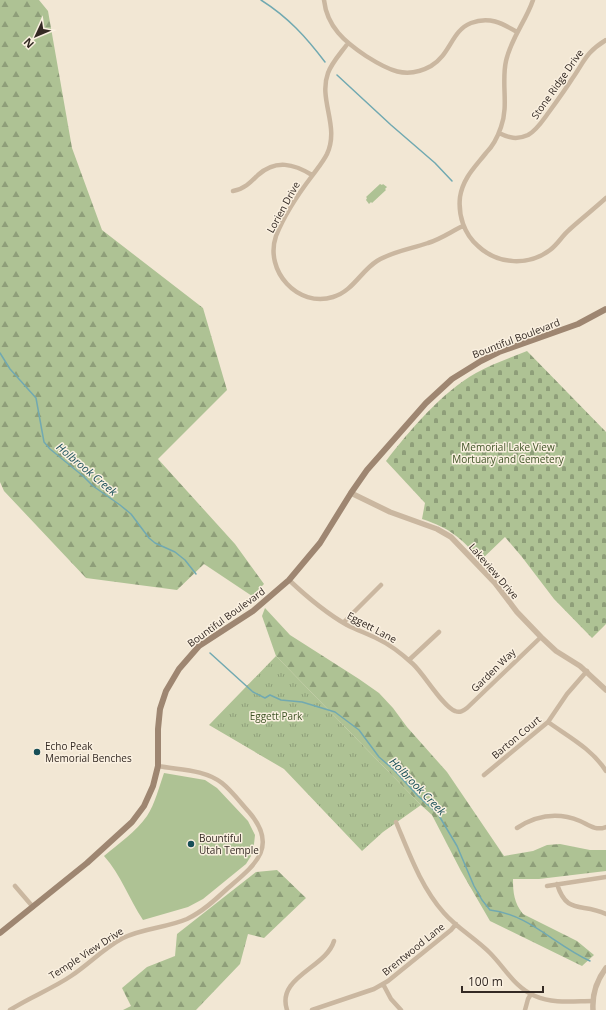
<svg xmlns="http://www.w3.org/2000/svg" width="606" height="1010" font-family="'Open Sans',sans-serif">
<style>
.grass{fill:#aec294}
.forest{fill:url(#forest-firs)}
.cemetery{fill:url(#cemetery-stones)}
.park{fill:url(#park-tufts)}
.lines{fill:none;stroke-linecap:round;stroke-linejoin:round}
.stream{stroke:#71a9b1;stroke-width:1.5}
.minor{stroke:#cab7a0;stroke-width:4.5}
.tertiary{stroke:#cab7a0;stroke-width:5.5}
.secondary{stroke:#9e8671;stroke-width:6}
.poi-dot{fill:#174e57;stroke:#faf0e0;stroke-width:1.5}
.labels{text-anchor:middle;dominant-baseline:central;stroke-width:3;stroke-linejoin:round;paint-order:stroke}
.street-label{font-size:10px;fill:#342a24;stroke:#faf0e0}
.park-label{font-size:10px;fill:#3f5326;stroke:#faf0e0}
.poi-label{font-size:10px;fill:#342a24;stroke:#faf0e0;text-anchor:start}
.water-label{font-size:11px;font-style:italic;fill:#174e57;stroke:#faf0e0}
</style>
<defs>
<pattern id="forest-firs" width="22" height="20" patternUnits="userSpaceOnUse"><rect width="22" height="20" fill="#aec294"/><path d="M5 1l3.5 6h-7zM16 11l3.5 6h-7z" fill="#8e9e79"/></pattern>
<pattern id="cemetery-stones" width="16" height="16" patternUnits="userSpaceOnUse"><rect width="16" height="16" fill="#aec294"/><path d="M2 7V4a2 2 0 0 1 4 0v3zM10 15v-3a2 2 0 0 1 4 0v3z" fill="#8e9e79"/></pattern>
<pattern id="park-tufts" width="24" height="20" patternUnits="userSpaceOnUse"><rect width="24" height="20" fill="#aec294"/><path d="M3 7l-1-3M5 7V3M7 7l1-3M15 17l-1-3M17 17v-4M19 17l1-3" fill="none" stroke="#8e9e79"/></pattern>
</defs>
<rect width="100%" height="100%" fill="#f2e7d4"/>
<path class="grass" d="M 380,184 L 382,185 L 383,184 L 387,187 L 385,189 L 386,190 L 372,203 L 371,202 L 369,204 L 366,200 L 367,198 L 366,197 Z
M 164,773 L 205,780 L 217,788 L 248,821 L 255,835 L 254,844 L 251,856 L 246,864 L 203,899 L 188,907 L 143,920 C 129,899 121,875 104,856 C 118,844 136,832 147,816 C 155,804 159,787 164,773 Z"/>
<path class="forest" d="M 0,0 L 39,0 L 48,11 L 72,148 L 102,230 L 203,308 L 227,390 L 158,459 L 235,544 L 264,584 L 252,596 L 204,564 L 177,590 L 86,578 L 4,491 L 0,482 Z
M 265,608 L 290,635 L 359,679 L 379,693 L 393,708 L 407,727 L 447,772 L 504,856 L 533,851 L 547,845 L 560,844 L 590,850 L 606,850 L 606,871 L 539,879 L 513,879 C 513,892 514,903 523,914 L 577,941 L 594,955 L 582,966 L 490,921 L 461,871 L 432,815 L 421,805 L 276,656 L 262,616 Z
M 277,870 L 306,898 L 264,938 L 248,934 L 240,964 L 196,1010 L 123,1010 L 131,1006 L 122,988 L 147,967 L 175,956 L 177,934 L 256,872 Z"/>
<path class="cemetery" d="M 527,351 L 606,432 L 606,624 L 592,638 L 554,599 L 522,557 L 505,537 L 481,560 C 459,537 452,529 422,519 L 425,503 L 386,461 C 410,430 442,392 476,373 C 492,364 510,358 527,351 Z"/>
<path class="park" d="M 276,656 L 421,805 L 383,832 L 362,851 L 284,769 L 209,725 Z"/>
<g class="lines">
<path class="stream" d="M 261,0 C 288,17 306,37 325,62
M 337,75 L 391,125 L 435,163 L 452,181
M 0,353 L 10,369 L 36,398 L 44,442 L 50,449 L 83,476 L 93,486 L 120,505 L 131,514 L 149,538 L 155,543 L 175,552 L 185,560 L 196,574
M 210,653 L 253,692 L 265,698 L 270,695 L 281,700 L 302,702 L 335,712 L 359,730 L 379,757 L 394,770 L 418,796 L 438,814 L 457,846 L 474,886 L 482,900 L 490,910 C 528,914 555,945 590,961"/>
<path class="minor" d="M 324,0 C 327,27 345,42 366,56 C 388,70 406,80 431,66 C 451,54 451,31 471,23 C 489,16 502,23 517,32
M 533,0 C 526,21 511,38 506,61 C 501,83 509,105 501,127 C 498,136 493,146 486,153 C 475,167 463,178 460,197 C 458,215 464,234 478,246 C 498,265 529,266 550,250 C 558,244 562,236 569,230 C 581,219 594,209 606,198
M 348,43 C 341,53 332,62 328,73 C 318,100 340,126 327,154 C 323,162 317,169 312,176 C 299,193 284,216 276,236 C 264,271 298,308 333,297 C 353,291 361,271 377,261 C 393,251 411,249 428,243 C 441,239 452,231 463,226
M 499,133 C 509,138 517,140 528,135 C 537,130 543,120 549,112 C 557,101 565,90 572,79 C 584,62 586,52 606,40
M 233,191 C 244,189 250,183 258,175 C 276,159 294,164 312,175
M 289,580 C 307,597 326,613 347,625 C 357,630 368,634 378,639 C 391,645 402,654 413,664 C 424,674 443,707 455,711 C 460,713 463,711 467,708 L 541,637
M 344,622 L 381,585
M 409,660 L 439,632
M 548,722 C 569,737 592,749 606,771
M 484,775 L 548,722 L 567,694 L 587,671
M 396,822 C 409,853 421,887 444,913 C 457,928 475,938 490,953 C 505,968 515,988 535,996 C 553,1004 574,1001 593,1001
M 517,828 C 537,815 558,812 580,821 C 589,825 595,831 606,827
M 557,884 C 567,916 582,902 606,914
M 15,886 L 33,907
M 547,886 L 606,877
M 383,984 L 391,999 L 401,1010
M 10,1010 C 30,997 52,989 71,976 C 89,964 104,948 123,938 C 143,928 166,928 187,919 C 202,912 215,900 228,888 C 255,865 279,847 249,812 C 240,802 232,791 222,783 C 204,769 179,770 158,766
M 287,1010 C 276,977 326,968 334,941
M 312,1010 L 374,989 L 388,981 L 451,930 L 456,924
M 525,1010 L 528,999 L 531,994"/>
<path class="tertiary" d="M 351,493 L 390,512 L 437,529 L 451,537 L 495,583 L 517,612 L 541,637 L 556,651 L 580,666 L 606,690
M 593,1010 C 592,994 596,981 606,968"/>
<path class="secondary" d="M 0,933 L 87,863 L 132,822 L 144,806 L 153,786 L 158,766 L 158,729 L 160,709 L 166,691 L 179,669 L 199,646 L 253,611 L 289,580 L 320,543 L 351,493 L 367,470 L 426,403 L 452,379 L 481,361 L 499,352 L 578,324 L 606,309"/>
</g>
<g class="poi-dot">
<circle cx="37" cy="752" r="4"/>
<circle cx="191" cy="844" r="4"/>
</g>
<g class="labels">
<g class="street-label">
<text transform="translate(557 84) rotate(-55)">Stone Ridge Drive</text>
<text transform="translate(283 207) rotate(-61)">Lorien Drive</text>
<text transform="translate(516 338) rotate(-21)">Bountiful Boulevard</text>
<text transform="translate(494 571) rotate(49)">Lakeview Drive</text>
<text transform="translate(226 617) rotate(-36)">Bountiful Boulevard</text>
<text transform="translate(372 627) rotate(28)">Eggett Lane</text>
<text transform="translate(493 670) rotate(-44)">Garden Way</text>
<text transform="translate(516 737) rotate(-40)">Barton Court</text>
<text transform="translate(413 949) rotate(-39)">Brentwood Lane</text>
<text transform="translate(86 953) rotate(-33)">Temple View Drive</text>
</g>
<g class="park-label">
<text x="508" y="447">Memorial Lake View<tspan x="508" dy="12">Mortuary and Cemetery</tspan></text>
<text x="276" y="716">Eggett Park</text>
</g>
<g class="poi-label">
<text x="45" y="746">Echo Peak<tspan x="45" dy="12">Memorial Benches</tspan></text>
<text x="199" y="838">Bountiful<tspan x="199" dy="12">Utah Temple</tspan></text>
</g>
<g class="water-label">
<text transform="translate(87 469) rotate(40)">Holbrook Creek</text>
<text transform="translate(418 786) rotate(46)">Holbrook Creek</text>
</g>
</g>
<g transform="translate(36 36) rotate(226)" stroke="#faf0e0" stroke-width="3" paint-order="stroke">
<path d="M0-3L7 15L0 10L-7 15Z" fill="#342a24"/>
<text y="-6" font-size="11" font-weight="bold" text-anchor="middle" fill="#342a24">N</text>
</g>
<path d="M462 986v6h81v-6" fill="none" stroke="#342a24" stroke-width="2"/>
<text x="468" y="986" font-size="12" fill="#342a24" stroke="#faf0e0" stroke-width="3" paint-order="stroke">100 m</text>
</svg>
